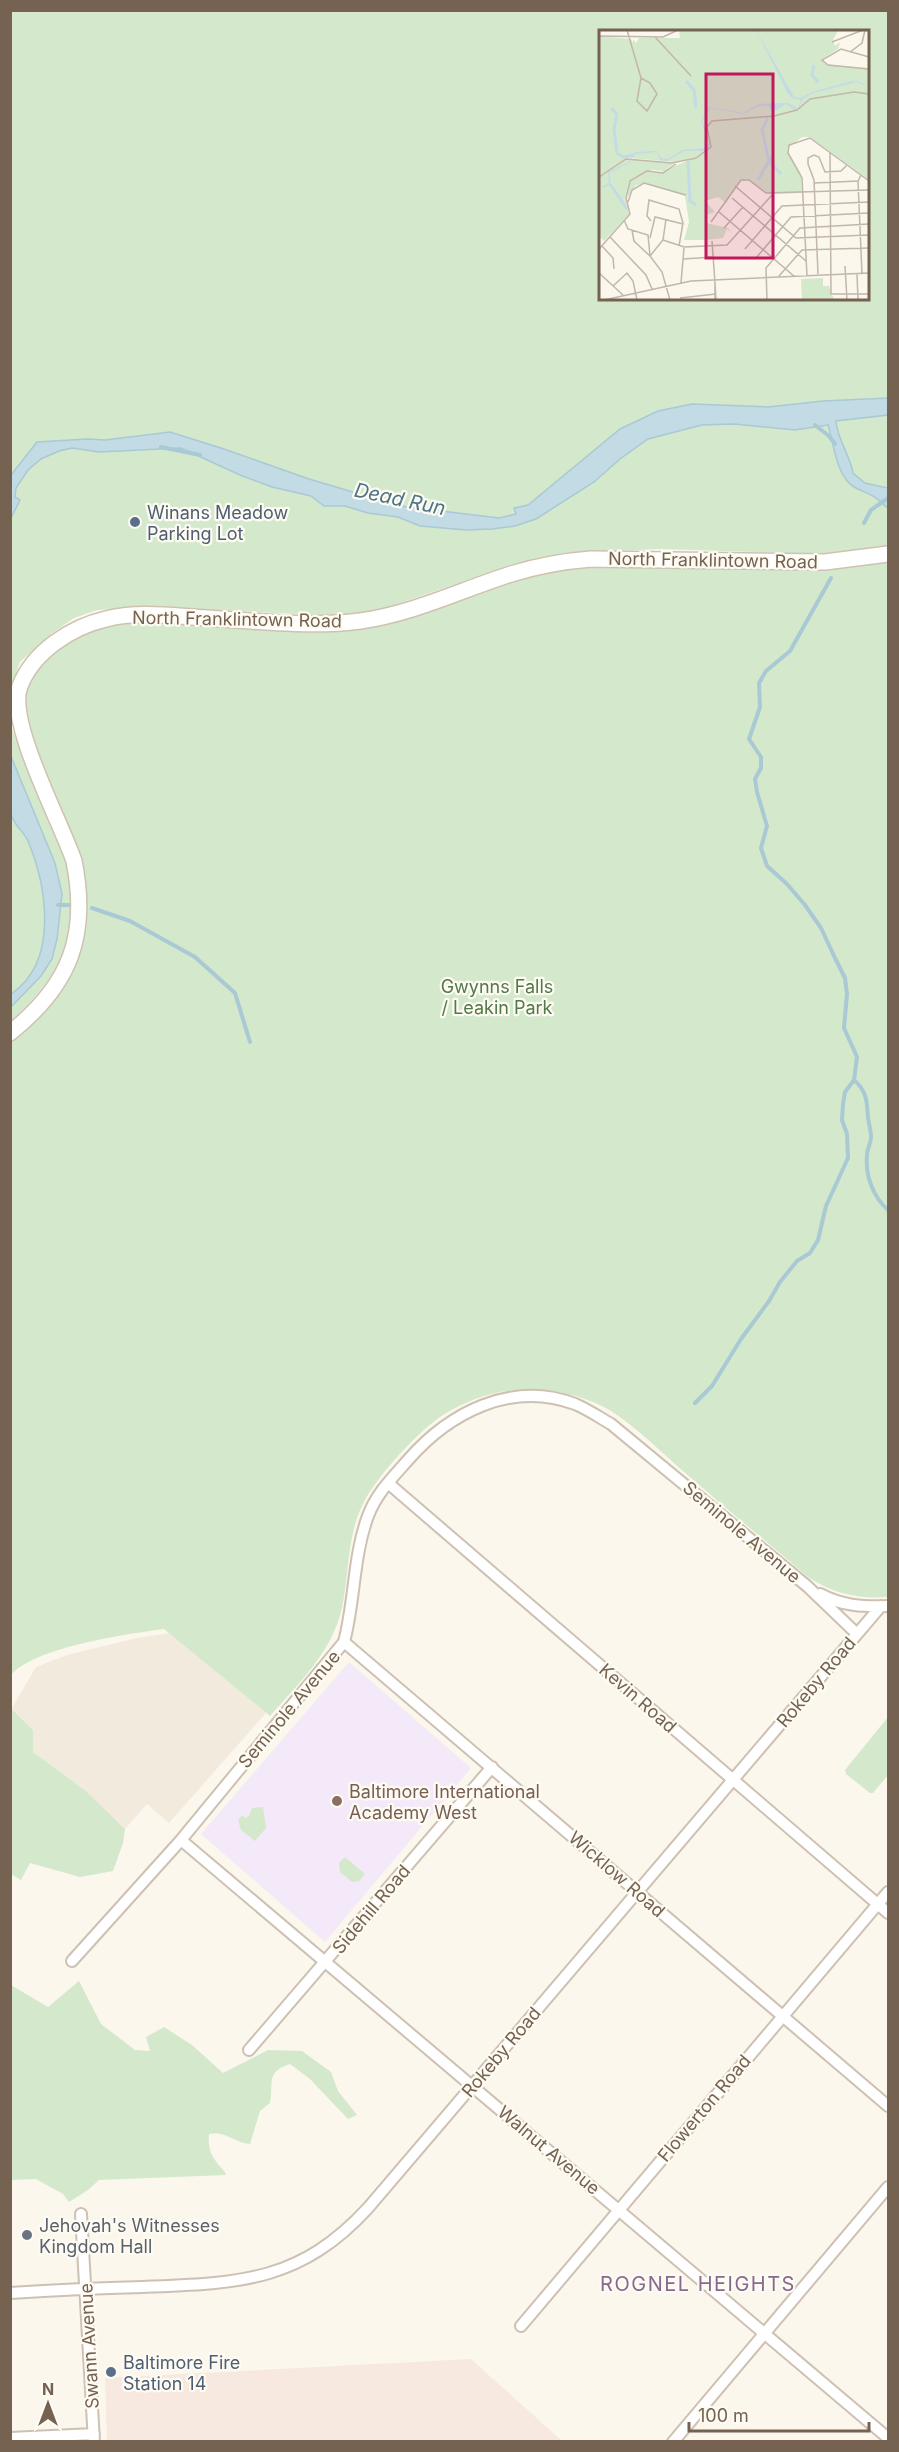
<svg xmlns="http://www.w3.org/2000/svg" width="899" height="2452" font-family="Inter,sans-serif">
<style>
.residential{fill:#f2eadc}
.commercial{fill:#f7e9df}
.education{fill:#f4e9f8}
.green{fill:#d4e8cc;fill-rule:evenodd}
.water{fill:#c2dbe4;stroke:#a9c9d4;stroke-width:1.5}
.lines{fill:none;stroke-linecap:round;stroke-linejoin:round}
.stream{stroke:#a9c9d4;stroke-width:4}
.street-casing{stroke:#cdc1b3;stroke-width:14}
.secondary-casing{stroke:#cfc2b1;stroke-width:18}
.street{stroke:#fff;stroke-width:10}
.secondary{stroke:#fff;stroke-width:15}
.service-dot{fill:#5c6f8a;stroke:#fefbf3;stroke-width:2}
.education-dot{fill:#8d6e63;stroke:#fefbf3;stroke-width:2}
.worship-dot{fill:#6b7280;stroke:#fefbf3;stroke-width:2}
.labels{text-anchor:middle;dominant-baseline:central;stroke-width:4.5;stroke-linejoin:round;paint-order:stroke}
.service-label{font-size:18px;fill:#4e5e75;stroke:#fefbf3;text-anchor:start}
.street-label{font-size:18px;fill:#756251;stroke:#fefbf3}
.park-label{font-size:18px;fill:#52794a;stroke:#fefbf3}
.education-label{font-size:18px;fill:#785e54;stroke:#fefbf3;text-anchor:start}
.worship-label{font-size:18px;fill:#5b616d;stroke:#fefbf3;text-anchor:start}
.water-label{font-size:20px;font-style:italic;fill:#4c7585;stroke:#fefbf3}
.neighbourhood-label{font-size:20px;letter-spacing:1.5px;fill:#88698f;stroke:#fefbf3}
.inset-river{fill:none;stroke:#c2dbe4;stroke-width:3}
.inset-road{fill:none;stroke:#c1b7aa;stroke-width:1.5}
.view{fill:#c2185b;fill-opacity:0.15;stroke:#c2185b;stroke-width:3}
.inset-edge{fill:none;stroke:#756251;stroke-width:3}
</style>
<rect width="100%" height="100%" fill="#fbf7ed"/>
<path class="residential" d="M 170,1633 L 266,1713 L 169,1823 L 147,1804 L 125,1829 L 86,1791 L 33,1752 L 33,1730 L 12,1708 L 36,1667 L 67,1655 L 137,1638 Z"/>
<path class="commercial" d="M 471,2359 L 562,2441 L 107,2441 L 105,2378 Z"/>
<path class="education" d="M 349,1662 L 471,1768 L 325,1942 L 201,1834 Z"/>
<path class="green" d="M 11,11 L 888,11 L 888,546 L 820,554 L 661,549 L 564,553 L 510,565 L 389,607 L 354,614 L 320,615 L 147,607 L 97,610 L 74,618 L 51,634 L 20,662 L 11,688 ZM 600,32 L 868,32 L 868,298 L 600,298 Z
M 888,558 L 888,1597 C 858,1599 834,1594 808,1577 C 769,1544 729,1511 690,1477 C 666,1457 629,1419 602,1406 C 549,1381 492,1384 443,1415 C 418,1431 374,1479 362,1506 C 347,1537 349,1575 342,1608 C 332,1652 299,1683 270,1716 L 164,1629 C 127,1634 35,1647 11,1675 L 11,1039 L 83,937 L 86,906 L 82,869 L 70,831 L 31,737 L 23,701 L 28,679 L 47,656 L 91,628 L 120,621 L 159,620 L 351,627 L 514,577 L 563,566 Z
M 10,720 L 13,732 C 40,793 92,882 65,949 C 54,978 33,1001 11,1021 Z
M 10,1707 L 33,1730 L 33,1752 L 86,1791 L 125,1829 L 123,1843 L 113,1871 L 80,1877 L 30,1863 L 21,1880 L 11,1874 Z
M 888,1717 L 888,1775 L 873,1793 L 870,1793 L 846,1774 L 845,1770 Z
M 263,1807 L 266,1828 L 255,1841 L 241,1830 L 238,1820 L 242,1815 L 245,1818 L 249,1816 L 252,1808 Z
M 345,1857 L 365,1874 L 359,1881 L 352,1882 L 340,1872 L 339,1863 Z
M 79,1981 L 101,2024 L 135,2050 L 150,2051 L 146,2037 L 164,2027 L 192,2045 L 223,2073 L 268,2050 L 302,2051 L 331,2072 L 338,2091 L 357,2115 L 348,2119 L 310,2079 L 290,2064 C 265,2072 274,2083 270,2103 L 260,2111 L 250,2144 C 234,2143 225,2130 209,2134 C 207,2152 214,2160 225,2172 L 226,2175 L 99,2180 L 88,2190 L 69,2202 L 63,2194 L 36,2179 L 11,2180 L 11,1985 L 48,2007 Z"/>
<path class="water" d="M 888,398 L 888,415 L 836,421 C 837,439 850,455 853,473 L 865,483 L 888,488 L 888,507 L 886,507 C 876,495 867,494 854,487 C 836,476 834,444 828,425 L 795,430 L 734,424 L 702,425 L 648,439 L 620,459 L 594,482 L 536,519 L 515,526 L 492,529 L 466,530 L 420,526 L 398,517 L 368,513 L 345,506 L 324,506 L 311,496 L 272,487 L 240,475 L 181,448 L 99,452 L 72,448 L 59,451 L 41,459 L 28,470 L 16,488 L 15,497 L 20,500 L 11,518 L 11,475 L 37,442 L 87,439 L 105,440 L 170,432 L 224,449 L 309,479 L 400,506 L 499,518 L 516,514 L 514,508 L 528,505 L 620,429 L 658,411 L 692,404 L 768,407 L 823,401 Z
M 10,754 L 55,863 L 62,894 L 57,939 L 52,959 L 41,976 L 11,1007 L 11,994 C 59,962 47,887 28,841 C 24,832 13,824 11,814 C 7,798 10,771 10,754 Z"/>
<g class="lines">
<path class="stream" d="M 815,425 L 829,436 L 835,444
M 161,447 L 200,455
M 864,523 L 871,510 L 888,498
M 58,905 L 70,905
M 92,908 L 130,921 L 195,957 L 235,993 L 250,1042
M 854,1080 C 867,1091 867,1102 868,1118 C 869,1124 871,1131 871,1137 C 871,1143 867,1149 867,1155 C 865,1175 873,1197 888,1210
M 695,1403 L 712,1386 L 741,1339 L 769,1301 L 780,1282 L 797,1261 L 810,1253 L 818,1240 L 826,1206 L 848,1158 L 847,1134 L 842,1120 L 843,1104 L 845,1092 L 854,1080 L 857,1057 L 844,1028 L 847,994 L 845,978 L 835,958 L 821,928 L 805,905 L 787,884 L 767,866 L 761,848 L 767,826 L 757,792 L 755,779 L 761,768 L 761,757 L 749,739 L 760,707 L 759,683 L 766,671 L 790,651 L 831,578"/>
<g class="street-casing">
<path id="street" d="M 388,1483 L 888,1913
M 820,1594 C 842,1606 864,1607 888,1606
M 344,1642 L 888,2106
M 181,1840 L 888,2438
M 72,1961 L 181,1840 L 344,1642 C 355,1601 353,1556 368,1516 C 376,1494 392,1478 408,1460 C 449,1413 511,1380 575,1404 C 587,1409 599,1417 611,1424 L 807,1586 L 856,1633
M 249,2050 L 492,1767
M 81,2214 L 94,2442
M 10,2293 C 55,2290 99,2288 143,2287 C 238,2283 299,2283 368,2208 L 881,1606
M 521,2326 L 888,1892
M 10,2438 L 94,2434
M 673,2442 L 888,2187"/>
</g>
<g class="secondary-casing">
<path id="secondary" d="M 10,1033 C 70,985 89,936 74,861 C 61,822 6,721 20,686 C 33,652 71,627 106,619 C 133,612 164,615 192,617 C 244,620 309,628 360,621 C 412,614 461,590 511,574 C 537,566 565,561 591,559 L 825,562 L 888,554"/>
</g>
<use href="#street" class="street"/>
<use href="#secondary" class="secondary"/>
</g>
<g class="service-dot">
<circle cx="135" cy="522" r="6"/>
<circle cx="111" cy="2372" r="6"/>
</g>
<circle class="education-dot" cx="337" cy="1801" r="6"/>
<circle class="worship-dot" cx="27" cy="2235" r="6"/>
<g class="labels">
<g class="service-label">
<text x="147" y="512">Winans Meadow<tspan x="147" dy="21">Parking Lot</tspan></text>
<text x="123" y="2362">Baltimore Fire<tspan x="123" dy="21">Station 14</tspan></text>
</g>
<g class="street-label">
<text transform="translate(713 560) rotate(1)">North Franklintown Road</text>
<text transform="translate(237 619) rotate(1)">North Franklintown Road</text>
<text transform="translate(742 1532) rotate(40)">Seminole Avenue</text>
<text transform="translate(816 1682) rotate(-50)">Rokeby Road</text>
<text transform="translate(638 1698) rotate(41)">Kevin Road</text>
<text transform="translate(289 1709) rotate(-50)">Seminole Avenue</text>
<text transform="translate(617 1874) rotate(41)">Wicklow Road</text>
<text transform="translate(371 1909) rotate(-50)">Sidehill Road</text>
<text transform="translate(501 2052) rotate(-50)">Rokeby Road</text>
<text transform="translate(704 2108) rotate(-50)">Flowerton Road</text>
<text transform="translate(549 2150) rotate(40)">Walnut Avenue</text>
<text transform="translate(89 2346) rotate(-93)">Swann Avenue</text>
</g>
<g class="park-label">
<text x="497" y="986">Gwynns Falls<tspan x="497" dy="21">/ Leakin Park</tspan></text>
</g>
<g class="education-label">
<text x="349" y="1791">Baltimore International<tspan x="349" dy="21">Academy West</tspan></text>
</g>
<g class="worship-label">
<text x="39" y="2225">Jehovah's Witnesses<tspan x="39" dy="21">Kingdom Hall</tspan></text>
</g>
<g class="water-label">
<text transform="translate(400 499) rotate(12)">Dead Run</text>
</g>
<g class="neighbourhood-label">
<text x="698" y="2284">ROGNEL HEIGHTS</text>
</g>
</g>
<g transform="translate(599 30)">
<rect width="270" height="270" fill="#fbf7ed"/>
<path d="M 80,0 L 247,0 L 239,1 L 234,10 L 236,16 L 241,12 L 239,19 L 223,29 L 226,34 L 270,39 L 270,150 L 211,107 L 203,107 L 188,119 L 202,144 L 203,163 L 170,164 L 149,149 L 141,150 L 127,173 L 119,167 L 106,171 L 116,182 L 106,185 L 107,193 L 129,198 L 133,203 L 128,199 L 124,208 L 106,210 L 85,210 L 90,192 L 86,166 L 44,153 L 36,156 L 28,168 L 31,152 L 49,142 L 60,143 L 97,127 L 75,132 L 30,128 L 0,146 L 0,6 L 32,9 L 34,13 L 34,9 L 37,13 L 40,8 L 81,8 ZM 28,129 L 76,133 L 65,141 L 53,140 L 30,151 L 26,168 L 30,184 L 5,211 L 0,206 L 0,147 ZM 224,248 L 224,256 L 230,256 L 235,270 L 203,270 L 202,249 Z" fill="#d4e8cc"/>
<path d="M 157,0 L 195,67 L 202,68 L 213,62 L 253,51 L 261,52 L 270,58 L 258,52 L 214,63 L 204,69 L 200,77 L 196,80 L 187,74 L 174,82 L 169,76 L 160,76 L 144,84 L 111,78 L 103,91 L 111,111 L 111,116 L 106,121 L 85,121 L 68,131 L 61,130 L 58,122 L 36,124 L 30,133 L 10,143 L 12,151 L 10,155 L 6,157 L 0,158 L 10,153 L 9,142 L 30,132 L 36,122 L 58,121 L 62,128 L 69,129 L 83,120 L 108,118 L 110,110 L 102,92 L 109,77 L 144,83 L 159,74 L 188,73 L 199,78 L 202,70 L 193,68 L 188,62 Z" fill="#c2dbe4"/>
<path class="inset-river" d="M 215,35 L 213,45 L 219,52M 87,51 L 95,60 L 97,78M 12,78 L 18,84 L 15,99 L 18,123 L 24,127 L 35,125M 171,126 L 173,134 L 182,144M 89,131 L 91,171 L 97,175M 159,150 L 170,131 L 163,100 L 169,88M 11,154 L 28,179"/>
<path class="inset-road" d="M 28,0 L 42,48 L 38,71 L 48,81 L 58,64 L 51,53 L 42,48M 0,6 L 64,7 L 79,0M 56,7 L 92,46M 233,12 L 264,0M 251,22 L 263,13 L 266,0M 270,27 L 242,19 L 223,30 L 229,35 L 270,39M 231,123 L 232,264 L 270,264M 209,134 L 215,150 L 219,244M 209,134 L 209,128 L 215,125 L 220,127 L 226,142 L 242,141 L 248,135M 0,147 L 27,129 L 73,133 L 97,128 L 112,117 L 108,97 L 113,91 L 175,86 L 198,80 L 211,69 L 255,62 L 270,64M 259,151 L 263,244M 215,153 L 259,151 L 262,145M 136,156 L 197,208 L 270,205M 167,163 L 270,160M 133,168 L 207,231M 29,172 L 33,160 L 45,153 L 87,165M 120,182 L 196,247M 25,190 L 29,199 L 49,205 L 51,226 L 63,242 L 71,270M 52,191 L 48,186 L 50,170 L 80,179 L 84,193 L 80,216M 112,192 L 142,150 L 150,150 L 167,163M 125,198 L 144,177M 33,200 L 35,211 L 51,226M 11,207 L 47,245 L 53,259M 51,208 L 56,187 L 84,194M 64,210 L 85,217 L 128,215 L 173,165M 113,211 L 116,253M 3,216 L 14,228 L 15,239M 0,219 L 31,184 L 27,168 L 31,151 L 48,141 L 64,143 L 77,134M 146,219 L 183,176 L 270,172M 51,226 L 64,210 L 67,189M 157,228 L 192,187 L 270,183M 84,229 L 114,227M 246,236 L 248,270M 0,243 L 24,265M 258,244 L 259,270M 180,246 L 203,220 L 270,218M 208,246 L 203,148 L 189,123 L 190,115 L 211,108 L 270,151M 82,253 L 85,218M 14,256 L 28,243 L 34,251 L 38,270M 81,268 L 117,264M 5,270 L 92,251 L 270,243M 116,270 L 116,253 L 117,270M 168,270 L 167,238 L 201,198 L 270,194"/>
<path class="view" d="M 107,44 L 174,44 L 174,228 L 107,228 Z"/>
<rect width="270" height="270" class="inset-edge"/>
</g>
<rect width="899" height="2452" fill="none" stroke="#756251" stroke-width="24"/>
<g transform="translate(48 2404)" stroke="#fefbf3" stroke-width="4.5" paint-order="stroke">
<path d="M0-4.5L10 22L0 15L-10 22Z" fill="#756251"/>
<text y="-9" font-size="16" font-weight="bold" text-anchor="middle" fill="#756251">N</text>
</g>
<path d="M689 2422v9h180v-9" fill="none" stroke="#756251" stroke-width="3"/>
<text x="698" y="2422" font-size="18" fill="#756251" stroke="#fefbf3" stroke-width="4.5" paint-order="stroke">100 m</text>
</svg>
